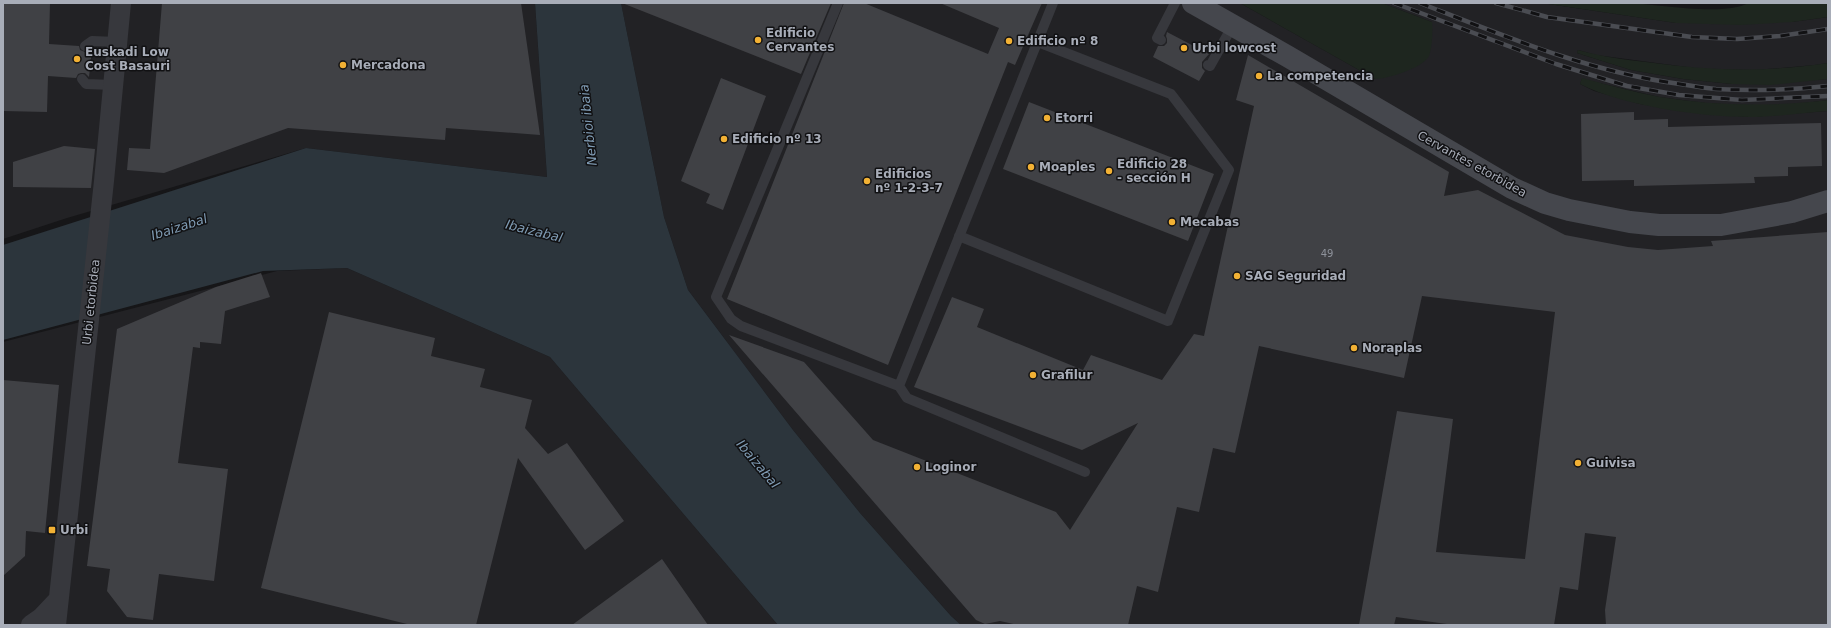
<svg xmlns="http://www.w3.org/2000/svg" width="1831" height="628" font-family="'DejaVu Sans',sans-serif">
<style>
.built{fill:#222225}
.green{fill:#1e261f}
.water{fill:#2c353c}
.building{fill:#404145}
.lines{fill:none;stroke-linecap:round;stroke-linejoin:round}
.lane{stroke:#37383d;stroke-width:10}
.street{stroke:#37383d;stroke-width:20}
.secondary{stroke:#45474d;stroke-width:22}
.rail-casing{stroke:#4a4c52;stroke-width:4.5}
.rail{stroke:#111113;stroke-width:3;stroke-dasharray:9;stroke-linecap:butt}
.poi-dot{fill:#f2b134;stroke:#111113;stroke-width:1.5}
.labels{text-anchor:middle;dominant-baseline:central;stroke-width:3;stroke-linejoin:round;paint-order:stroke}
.number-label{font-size:10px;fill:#8e929b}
.poi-label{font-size:12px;font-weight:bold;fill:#a8adb8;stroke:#111113;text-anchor:start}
.street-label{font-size:12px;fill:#a8adb8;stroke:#111113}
.water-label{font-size:13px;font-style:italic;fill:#7f9bb3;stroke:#111113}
</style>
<rect width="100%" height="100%" fill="#161618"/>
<path class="built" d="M 3,3 L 535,3 L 547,177 L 306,148 L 67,218 L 3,239 Z
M 621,3 L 1240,3 L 1375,79 L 1432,22 L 1382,3 L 1542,3 L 1676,23 L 1792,22 L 1828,17 L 1828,63 L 1815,65 L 1756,70 L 1702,69 L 1596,55 L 1578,50 L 1577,53 L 1631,70 L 1683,79 L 1732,84 L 1828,79 L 1828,100 L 1798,104 L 1752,106 L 1705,103 L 1659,97 L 1582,79 L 1580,84 L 1594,91 L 1640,104 L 1690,112 L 1749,117 L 1828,111 L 1828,625 L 961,625 L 951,616 L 860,513 L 793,430 L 688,290 L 664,217 Z
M 347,268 L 550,357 L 778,625 L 3,625 L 3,342 L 277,271 Z"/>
<path class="green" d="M 1240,3 L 1382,3 L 1432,22 C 1433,30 1432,49 1429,56 C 1423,68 1387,79 1375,79 Z
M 1542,3 C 1571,3 1601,1 1631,3 C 1661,5 1723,16 1749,3 L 1828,3 L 1828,17 L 1792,22 L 1741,25 L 1676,23 Z
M 1578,50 C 1603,57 1628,60 1654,63 C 1713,71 1769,72 1828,63 L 1828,79 L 1770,85 L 1732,84 L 1683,79 L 1631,70 L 1577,53 Z
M 1582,78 C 1608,85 1634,92 1660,97 C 1716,106 1772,107 1828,100 L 1828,111 C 1802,113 1775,117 1749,117 C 1701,117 1623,106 1580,84 Z"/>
<path class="water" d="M 535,3 L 621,3 L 664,217 L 688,290 L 793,430 L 860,513 L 951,616 L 961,625 L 778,625 L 550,357 L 347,268 L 263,271 L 3,340 L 3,245 L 306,148 L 547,177 Z"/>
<path class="building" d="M 3,3 L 50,3 L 49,44 L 79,46 L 80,50 L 85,52 L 92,49 L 89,77 L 85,73 L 81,73 L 78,74 L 76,78 L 48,76 L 47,112 L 3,111 Z
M 162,3 L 521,3 L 540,135 L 446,128 L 445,140 L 288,128 L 164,173 L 127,170 L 129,148 L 150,149 Z
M 622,3 L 831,3 L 801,74 Z
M 844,3 L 864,3 L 988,54 L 999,28 L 940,3 L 1042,3 L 1015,65 L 1008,62 L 888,365 L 727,299 Z
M 1167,32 L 1209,54 L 1202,62 L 1202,68 L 1205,71 L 1199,81 L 1153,57 L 1158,46 L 1164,46 L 1167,43 L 1167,39 L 1166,36 Z
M 1248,55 L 1449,172 L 1444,196 L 1478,190 L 1565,235 L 1628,247 L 1658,250 L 1713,246 L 1711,241 L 1828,232 L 1828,625 L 1606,625 L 1605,610 L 1616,537 L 1585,533 L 1578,590 L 1560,587 L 1554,625 L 1454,625 L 1396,617 L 1394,625 L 1359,625 L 1397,411 L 1453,419 L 1436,552 L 1525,559 L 1555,312 L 1422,296 L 1404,378 L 1259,346 L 1235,453 L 1213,448 L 1199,512 L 1177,507 L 1158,592 L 1137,586 L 1128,625 L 1018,625 L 1000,621 L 985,624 L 976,620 L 729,335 L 804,362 L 873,440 L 1056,512 L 1070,530 L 1138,423 L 1082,450 L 914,387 L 952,297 L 984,309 L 977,327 L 1083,370 L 1091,355 L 1162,380 L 1194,334 L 1204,336 L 1254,106 L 1236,100 Z
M 721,78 L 766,96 L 723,210 L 706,203 L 710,194 L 681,181 Z
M 1029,102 L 1214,174 L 1188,241 L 1003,169 Z
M 1634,112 L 1634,120 L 1668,119 L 1668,127 L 1821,123 L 1822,166 L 1788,167 L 1788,176 L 1754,177 L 1755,183 L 1634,186 L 1634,180 L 1582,181 L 1581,114 Z
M 64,146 L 95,149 L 91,188 L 13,187 L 13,162 Z
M 261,273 L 270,297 L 225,311 L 221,344 L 200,342 L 200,348 L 193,347 L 178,463 L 228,469 L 214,581 L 159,574 L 153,620 L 127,617 L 107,591 L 110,569 L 87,566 L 117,329 L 216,287 Z
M 329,312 L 435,338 L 431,356 L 485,369 L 480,387 L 532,400 L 525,428 L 548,454 L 567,443 L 624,521 L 585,550 L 518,458 L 476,625 L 411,625 L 261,588 Z
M 3,380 L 59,385 L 45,533 L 26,531 L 25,556 L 3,576 Z
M 662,559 L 708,625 L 572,625 Z"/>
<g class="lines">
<path class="lane" d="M 838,3 L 716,297 L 731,319 L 741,326 L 899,386 L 907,398 L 1085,472
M 1161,40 L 1157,38 L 1175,3
M 85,46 L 92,41 L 117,42
M 1208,65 L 1210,66 L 1233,25
M 82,79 L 86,84 L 113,85
M 959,236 L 1168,321 L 1229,170 L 1171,94 L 1038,42
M 899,386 L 1053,3"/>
<path class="street" d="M 31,625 L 41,618 L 58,600
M 56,625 L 104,181 L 121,3"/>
<path class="secondary" d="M 1193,3 L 1287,56 L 1512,188 L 1545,203 L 1569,210 L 1630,222 L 1659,225 L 1721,225 L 1792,212 L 1828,201"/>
<g class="rail-casing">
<path id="rail" d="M 1394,3 L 1556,64 L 1627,86 L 1679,95 L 1742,100 L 1828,96
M 1420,3 C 1504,36 1589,72 1680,84 C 1692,86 1704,88 1716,89 C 1753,91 1791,90 1828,86
M 1496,3 L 1547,17 L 1692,37 L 1737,39 L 1780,36 L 1828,29"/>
</g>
<use href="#rail" class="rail"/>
</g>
<g class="poi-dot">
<circle cx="758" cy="40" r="4"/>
<circle cx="1009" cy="41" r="4"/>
<circle cx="1184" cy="48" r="4"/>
<circle cx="77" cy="59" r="4"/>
<circle cx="343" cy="65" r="4"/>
<circle cx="1259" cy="76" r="4"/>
<circle cx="1047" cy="118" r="4"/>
<circle cx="724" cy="139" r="4"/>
<circle cx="1031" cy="167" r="4"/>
<circle cx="1109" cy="171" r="4"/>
<circle cx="867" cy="181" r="4"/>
<circle cx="1172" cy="222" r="4"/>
<circle cx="1237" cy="276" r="4"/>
<circle cx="1354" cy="348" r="4"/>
<circle cx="1033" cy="375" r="4"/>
<circle cx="1578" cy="463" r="4"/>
<circle cx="917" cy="467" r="4"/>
<rect x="48" y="526" width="8" height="8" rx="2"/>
</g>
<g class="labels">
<g class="number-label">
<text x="1327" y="253">49</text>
</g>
<g class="poi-label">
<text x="766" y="33">Edificio<tspan x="766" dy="14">Cervantes</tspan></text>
<text x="1017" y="41">Edificio nº 8</text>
<text x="1192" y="48">Urbi lowcost</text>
<text x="85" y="52">Euskadi Low<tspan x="85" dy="14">Cost Basauri</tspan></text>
<text x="351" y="65">Mercadona</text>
<text x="1267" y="76">La competencia</text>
<text x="1055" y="118">Etorri</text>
<text x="732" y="139">Edificio nº 13</text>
<text x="1117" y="164">Edificio 28<tspan x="1117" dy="14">- sección H</tspan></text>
<text x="1039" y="167">Moaples</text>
<text x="875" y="174">Edificios<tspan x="875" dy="14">nº 1-2-3-7</tspan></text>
<text x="1180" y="222">Mecabas</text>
<text x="1245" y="276">SAG Seguridad</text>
<text x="1362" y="348">Noraplas</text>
<text x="1041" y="375">Grafilur</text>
<text x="1586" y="463">Guivisa</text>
<text x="925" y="467">Loginor</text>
<text x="60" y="530">Urbi</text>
</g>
<g class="street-label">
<text transform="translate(1472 164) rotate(29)">Cervantes etorbidea</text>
<text transform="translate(91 302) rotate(-84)">Urbi etorbidea</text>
</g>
<g class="water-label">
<text transform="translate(588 125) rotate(-96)">Nerbioi ibaia</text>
<text transform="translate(179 227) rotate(-18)">Ibaizabal</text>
<text transform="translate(534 231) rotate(14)">Ibaizabal</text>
<text transform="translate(758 464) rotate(50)">Ibaizabal</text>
</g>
</g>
<rect width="1831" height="628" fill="none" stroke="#a8adb8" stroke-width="8"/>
</svg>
